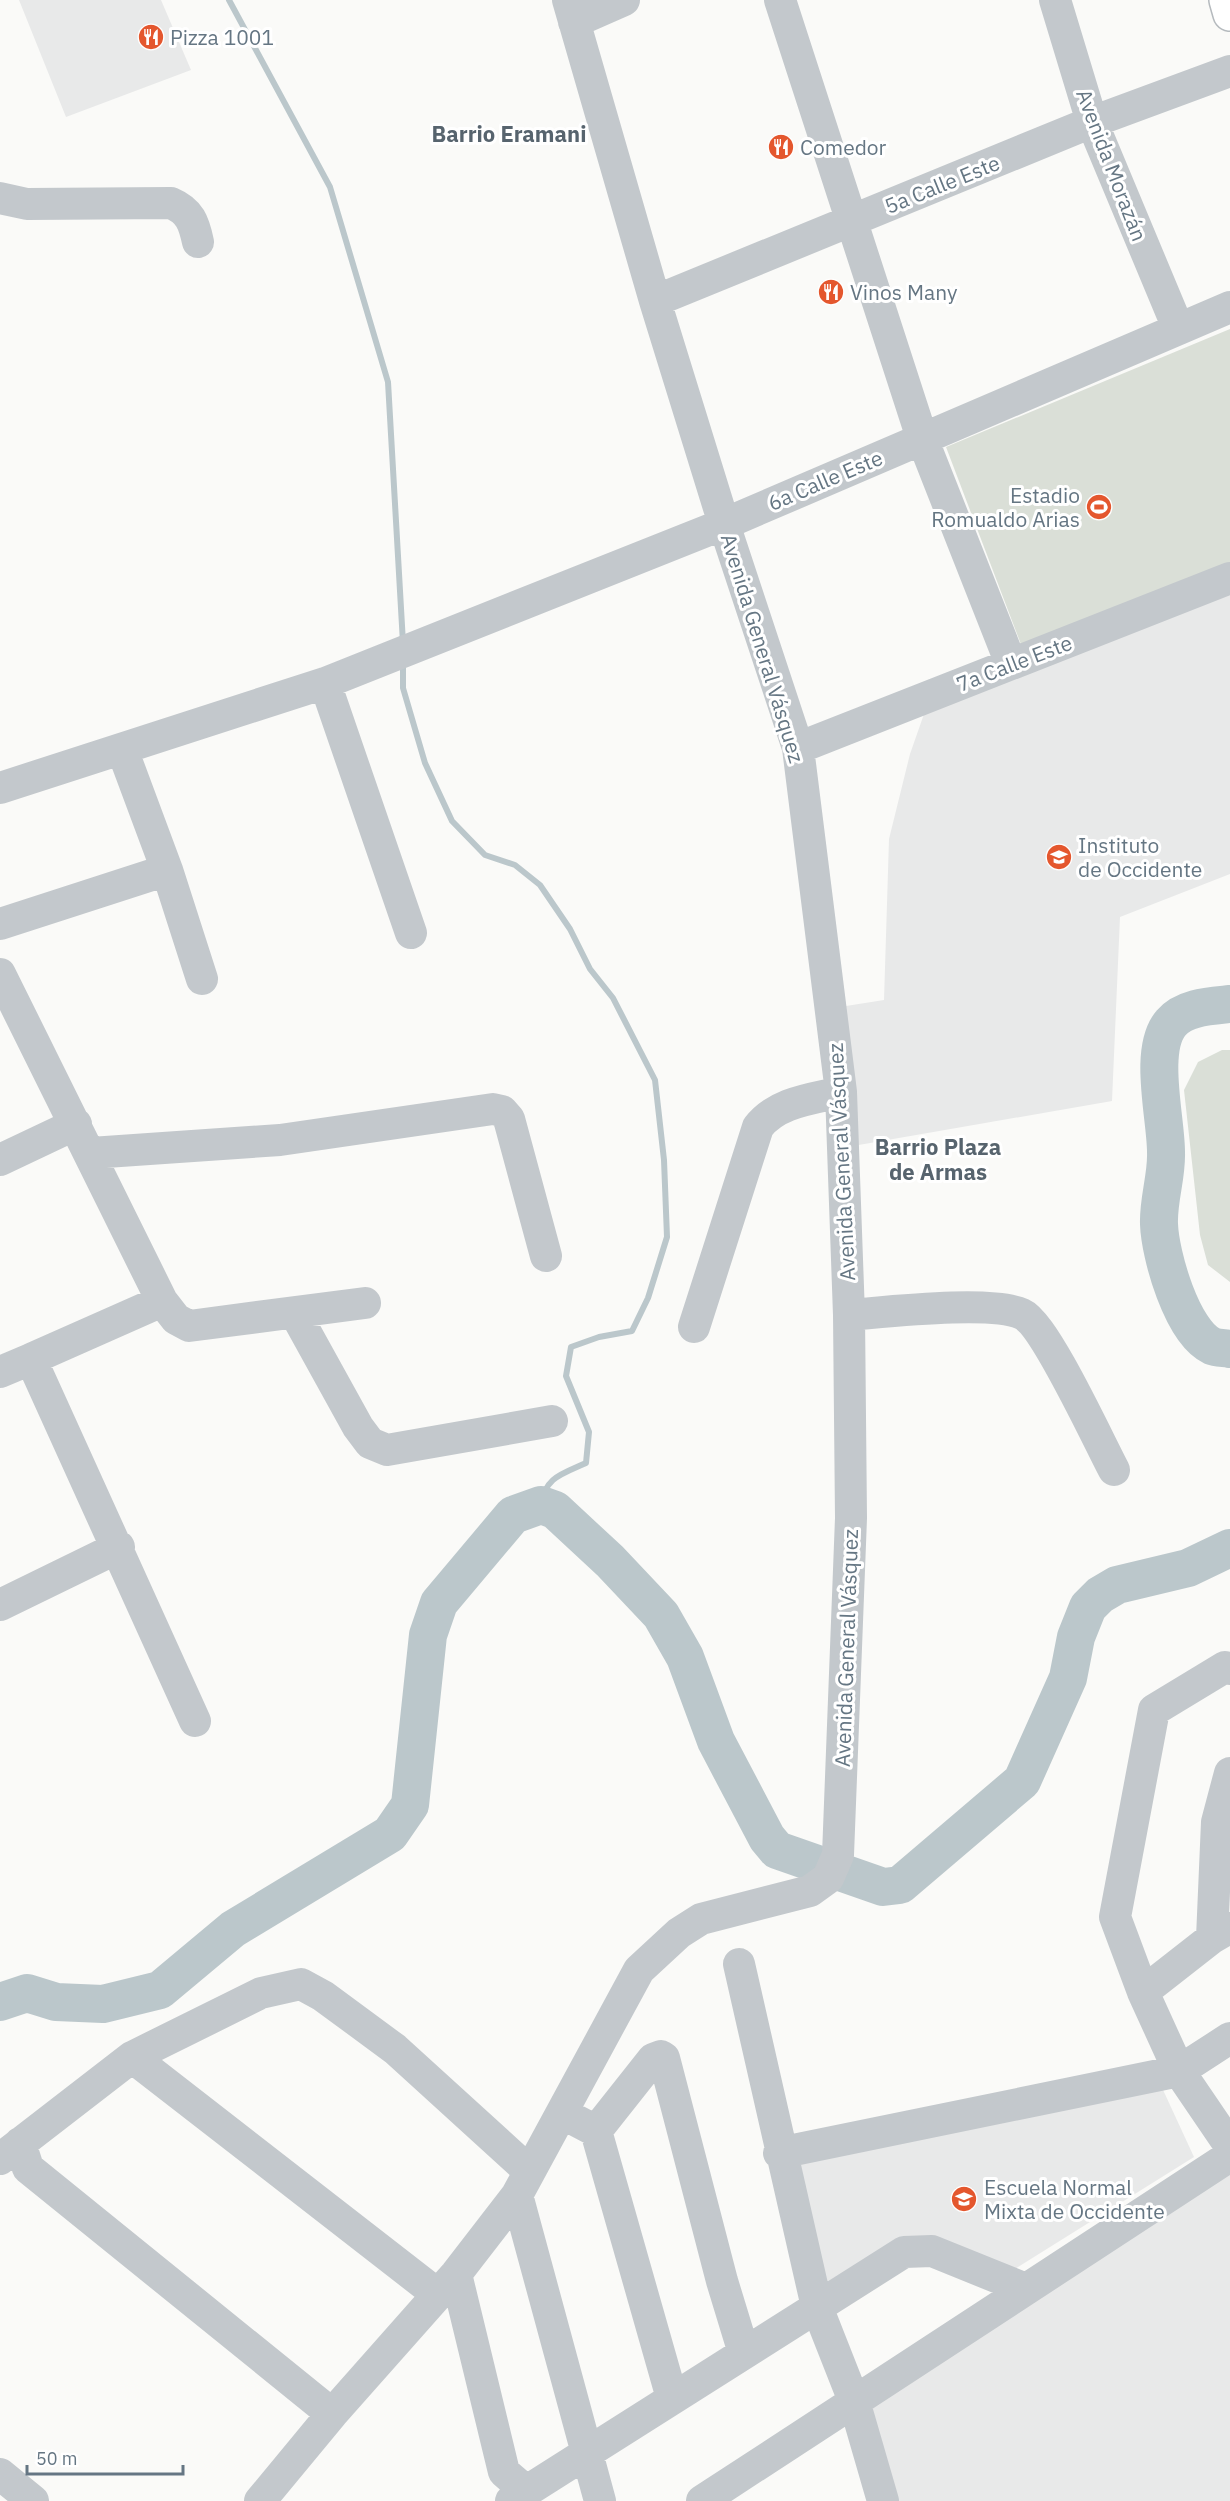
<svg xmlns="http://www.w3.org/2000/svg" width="1230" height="2501" font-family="'IBM Plex Sans',sans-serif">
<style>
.built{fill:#e8e9e9}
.green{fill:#dadfd7}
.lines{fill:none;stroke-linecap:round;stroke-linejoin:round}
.stream{stroke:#bbc7cb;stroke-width:6}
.river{stroke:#bbc7cb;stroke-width:38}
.major-casing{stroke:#b5babe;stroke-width:36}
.minor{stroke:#c3c8cc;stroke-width:32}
.major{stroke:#fff;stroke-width:33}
.labels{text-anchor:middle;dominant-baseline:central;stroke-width:6;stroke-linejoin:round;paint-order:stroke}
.poi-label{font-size:21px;fill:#657683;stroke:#fff;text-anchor:start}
.street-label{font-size:21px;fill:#657683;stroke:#fff}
.neighbourhood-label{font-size:22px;font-weight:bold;fill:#57646e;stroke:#fff}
</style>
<rect width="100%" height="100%" fill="#fafaf8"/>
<path class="built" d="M 19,0 L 161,0 L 191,70 L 66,117 Z
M 1230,587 L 1230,874 L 1120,917 L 1112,1101 L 853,1146 L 846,1006 L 884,1000 L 889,839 L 910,754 L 924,714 Z
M 1158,2079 L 1194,2157 L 1015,2269 L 939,2242 L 825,2287 L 792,2160 Z
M 1230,2172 L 1230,2501 L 894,2501 L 869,2406 Z"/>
<path class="green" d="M 1230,329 L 1230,567 L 1022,647 L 946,447 Z
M 1222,1050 L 1230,1050 L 1230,1282 L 1208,1265 L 1200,1235 L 1184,1090 L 1198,1062 Z"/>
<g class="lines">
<path class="stream" d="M 229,0 L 330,187 L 388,382 L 403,643
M 403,662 L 403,688 L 425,763 L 452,821 L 485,855 L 515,865 L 540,885 L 570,929 L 590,969 L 613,998 L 655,1080 L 664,1160 L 667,1237 L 648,1298 L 632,1331 L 599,1337 L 571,1347 L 566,1376 L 589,1432 L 586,1463 C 562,1474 545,1477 541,1505"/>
<path class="river" d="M 1230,1004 C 1211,1006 1184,1007 1171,1023 C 1148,1050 1166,1118 1166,1152 C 1167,1176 1158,1200 1159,1224 C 1160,1255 1182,1332 1212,1346 C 1217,1348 1225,1348 1230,1349
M 0,2002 L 27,1993 L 56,2002 L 103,2004 L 160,1990 L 233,1929 L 390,1834 L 410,1805 L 428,1635 L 439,1603 L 513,1515 L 541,1505 L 555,1510 L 610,1561 L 661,1615 L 685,1657 L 716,1741 L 767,1838 L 777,1850 L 883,1887 L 900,1885 L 1022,1781 L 1068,1678 L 1076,1637 L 1088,1607 L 1100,1595 L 1117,1585 L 1188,1568 L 1230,1548"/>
<g class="major-casing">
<path id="major" d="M 1226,0 L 1230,14"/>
</g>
<path class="minor" d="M 780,0 L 922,438 L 1011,664
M 1055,0 L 1092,122 L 1178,328
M 574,22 L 624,0
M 0,198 L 27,204 L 171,203 C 190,211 194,223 198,242
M 655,301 L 1092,122 L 1230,71
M 325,683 L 411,933
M 798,748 L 1230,578
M 122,749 L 167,870 L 202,979
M 0,788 L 325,683 L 724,524 L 1230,307
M 0,924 L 167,870
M 0,974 L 162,1301 L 176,1319 L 189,1326 L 365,1303
M 91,1153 L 280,1140 L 493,1109 L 502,1111 L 509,1119 L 546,1256
M 0,1160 L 76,1124
M 162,1301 L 31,1359 L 195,1721
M 295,1313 L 358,1427 L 370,1443 L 387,1450 L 552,1421
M 849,1315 C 887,1312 991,1300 1022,1314 C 1045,1324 1099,1442 1114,1470
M 694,1327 L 758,1127 C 777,1102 812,1099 841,1092
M 0,1372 L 31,1359
M 0,1605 L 119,1547
M 1230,1669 L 1225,1667 L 1154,1710 L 1115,1917 L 1143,1992 L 1179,2071 L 1230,2146
M 1212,1938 L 1217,1822 L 1230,1773
M 739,1964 L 817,2307 L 854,2401 L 883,2501
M 1143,1992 L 1212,1938 L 1229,1928
M 132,2057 L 437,2294
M 577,2121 L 596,2131 L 672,2398
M 596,2131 L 653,2059 L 661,2056 L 664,2058 L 722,2281 L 744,2353
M 20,2143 L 28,2168 L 332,2414
M 779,2153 L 1179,2071 L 1230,2038
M 0,2159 L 132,2057 L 261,1993 L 301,1984 L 323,1996 L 395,2049 L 529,2171
M 517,2195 L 600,2501
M 456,2274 L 504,2472 L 526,2491
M 0,2474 L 33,2501
M 260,2501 L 332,2414 L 456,2274 L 517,2195 L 639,1970 L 679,1933 L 701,1919 L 810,1891 L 828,1878 L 838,1855 L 851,1518 L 849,1315 L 841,1092 L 798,748 L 724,524 L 655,301 L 568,0
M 511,2501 L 904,2252 L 932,2251 L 1026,2289
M 702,2501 L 1230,2156"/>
<use href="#major" class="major"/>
</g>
<defs>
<g id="restaurant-disc" transform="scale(1.35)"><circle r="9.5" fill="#e4572e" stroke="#fff"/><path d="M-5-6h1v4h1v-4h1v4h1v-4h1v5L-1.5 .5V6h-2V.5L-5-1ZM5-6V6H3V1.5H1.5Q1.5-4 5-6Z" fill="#fff"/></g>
<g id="stadium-disc" transform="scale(1.35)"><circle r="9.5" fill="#e4572e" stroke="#fff"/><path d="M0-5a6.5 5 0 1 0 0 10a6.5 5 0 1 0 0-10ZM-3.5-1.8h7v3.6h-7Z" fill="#fff"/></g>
<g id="school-disc" transform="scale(1.35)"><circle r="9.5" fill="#e4572e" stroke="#fff"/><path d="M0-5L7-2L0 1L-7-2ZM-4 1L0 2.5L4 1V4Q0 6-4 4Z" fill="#fff"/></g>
</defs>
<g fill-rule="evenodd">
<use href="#restaurant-disc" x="151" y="37"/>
<use href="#restaurant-disc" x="781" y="147"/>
<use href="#restaurant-disc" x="831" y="292"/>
<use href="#stadium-disc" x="1099" y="507"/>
<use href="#school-disc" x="1059" y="857"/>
<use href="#school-disc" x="964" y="2199"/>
</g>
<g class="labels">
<g class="poi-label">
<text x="170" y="37">Pizza 1001</text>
<text x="800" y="147">Comedor</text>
<text x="850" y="292">Vinos Many</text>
<text x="1080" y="495" text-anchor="end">Estadio<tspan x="1080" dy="24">Romualdo Arias</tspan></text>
<text x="1078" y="845">Instituto<tspan x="1078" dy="24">de Occidente</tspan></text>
<text x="984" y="2187">Escuela Normal<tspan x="984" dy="24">Mixta de Occidente</tspan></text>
</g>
<g class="street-label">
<text transform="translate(1112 165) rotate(69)">Avenida Morazán</text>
<text transform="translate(942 184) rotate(-22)">5a Calle Este</text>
<text transform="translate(825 480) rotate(-23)">6a Calle Este</text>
<text transform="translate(763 648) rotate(73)">Avenida General Vásquez</text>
<text transform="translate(1014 663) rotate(-21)">7a Calle Este</text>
<text transform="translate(841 1162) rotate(-93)">Avenida General Vásquez</text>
<text transform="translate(846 1648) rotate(-88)">Avenida General Vásquez</text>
</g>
<g class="neighbourhood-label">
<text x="509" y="133">Barrio Eramani</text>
<text x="938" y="1146">Barrio Plaza<tspan x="938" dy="25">de Armas</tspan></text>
</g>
</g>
<path d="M27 2465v9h156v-9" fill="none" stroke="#657683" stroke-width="3"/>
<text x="36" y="2465" font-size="18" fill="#657683" stroke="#ffffff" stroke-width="4.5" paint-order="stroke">50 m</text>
</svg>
